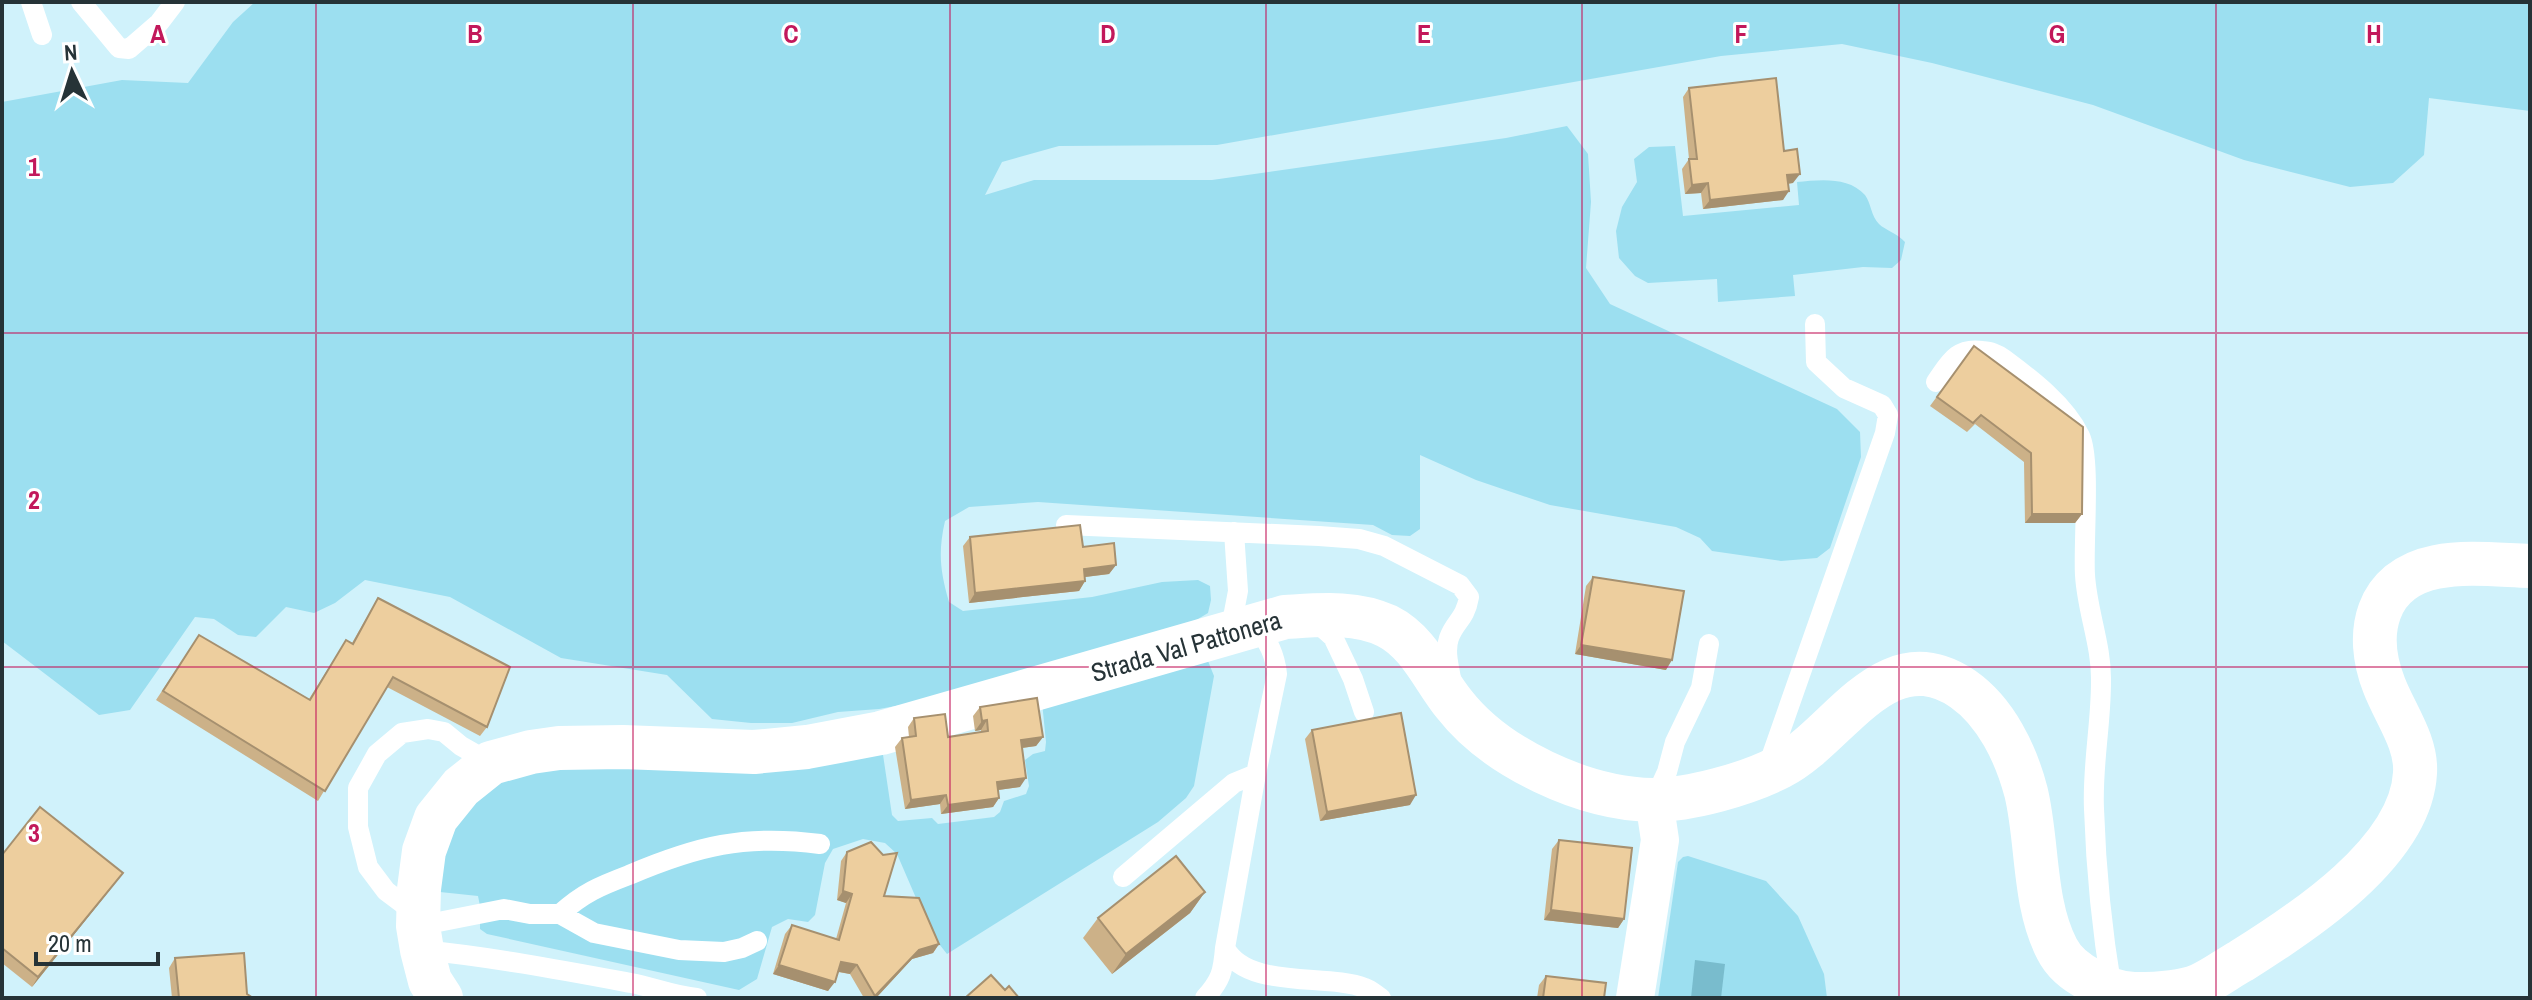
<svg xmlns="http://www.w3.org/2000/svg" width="2532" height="1000" font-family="'Archivo Narrow',sans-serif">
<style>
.green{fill:#9cdff0}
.water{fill:#79bccd}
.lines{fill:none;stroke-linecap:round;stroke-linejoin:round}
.lane{stroke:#fff;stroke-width:20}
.street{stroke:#fff;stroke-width:38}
.secondary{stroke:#fff;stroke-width:44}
.wall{fill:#ccb188}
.shaded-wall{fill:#a6906f}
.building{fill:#edce9e;stroke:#a6906f;stroke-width:2}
.grid{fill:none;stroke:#c2185b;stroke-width:2;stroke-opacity:0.55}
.labels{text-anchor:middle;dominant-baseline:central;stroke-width:6;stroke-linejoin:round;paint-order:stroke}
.street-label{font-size:26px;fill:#263337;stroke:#fff}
.grid-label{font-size:26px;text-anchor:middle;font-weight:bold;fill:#c2185b;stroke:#fff;stroke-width:6;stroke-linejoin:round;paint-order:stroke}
</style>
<rect width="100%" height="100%" fill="#d0f2fb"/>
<path class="green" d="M 255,2 L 2530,2 L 2530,111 L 2429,98 L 2424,155 L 2393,183 L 2350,187 L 2244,160 L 2093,105 L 1932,63 L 1842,44 L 1721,56 L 1217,145 L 1059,146 L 1002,162 L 985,195 L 1034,180 L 1212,180 L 1506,138 L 1567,126 L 1588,154 L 1591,202 L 1586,268 L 1610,304 L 1837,409 L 1860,432 L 1861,457 L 1830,548 L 1817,558 L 1781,561 L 1712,551 L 1700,538 L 1676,527 L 1550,505 L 1476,480 L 1420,455 L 1420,529 L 1410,536 L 1392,535 L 1373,525 L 1038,502 L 969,507 L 945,521 C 938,552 940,571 949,602 L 963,611 L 1092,597 L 1162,582 L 1198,580 L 1210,586 L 1211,600 L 1208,613 L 1188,625 L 945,697 L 879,709 L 838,712 L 792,723 L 751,723 L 712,719 L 667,675 L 561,658 L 450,597 L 365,580 L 335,603 L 314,613 L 286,607 L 256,637 L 238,635 L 214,619 L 195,617 L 130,710 L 99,715 L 2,641 L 2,102 L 122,80 L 188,83 L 233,22 Z
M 1675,146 L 1683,216 L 1799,205 L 1797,182 C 1819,180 1848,176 1865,195 C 1871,203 1871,216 1879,224 C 1885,230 1897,233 1905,242 L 1901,260 L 1892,268 L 1863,267 L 1793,275 L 1795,296 L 1718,302 L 1717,279 L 1648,283 L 1635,276 L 1619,258 L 1616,231 L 1622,207 L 1637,182 L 1634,159 L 1649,147 Z
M 1208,661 L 1214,676 L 1194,786 L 1186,798 L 1158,822 L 947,954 L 932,935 L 897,854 L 885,843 L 863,839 L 833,849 L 825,863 L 815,915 L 808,922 L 788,919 L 772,927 L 757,979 L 739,990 L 487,934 L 480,929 L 480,906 L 478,896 L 440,892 L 439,877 L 457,813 L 513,766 L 882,748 L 892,815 L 898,821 L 932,818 L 938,824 L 994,817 L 1000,812 L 1004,801 L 1026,794 L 1029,786 L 1025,760 L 1033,754 L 1045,751 L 1046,742 L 1042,702 Z
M 1688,856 L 1766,881 L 1798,916 L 1824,974 L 1827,998 L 1658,998 L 1678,862 L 1683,857 Z"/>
<path class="water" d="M 1695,960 L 1725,964 L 1721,998 L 1691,998 Z"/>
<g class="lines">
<path class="lane" d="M 31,2 L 42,35
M 81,2 L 119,48 L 129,49 L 159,23 L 175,2
M 1936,382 C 1949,364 1956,347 1982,351 C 1991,352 1996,353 2004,359 C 2031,379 2065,405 2080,436 C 2091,459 2083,544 2085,575 C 2087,611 2102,646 2101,682 C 2101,725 2092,767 2094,809 C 2096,869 2102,931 2112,990
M 1066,525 L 1319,536 L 1359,539 L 1384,546 L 1460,585 L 1469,597 C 1465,620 1455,621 1449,638 C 1444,652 1450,670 1452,684
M 1315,621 L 1333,637 L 1353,679 L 1364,712
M 1257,626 C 1268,642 1275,654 1277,674 L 1256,774 L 1225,948 C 1247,990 1327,973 1365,988 C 1371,990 1376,995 1381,998
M 1230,633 L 1238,591 L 1234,532
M 1768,766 L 1885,433 L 1888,415 L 1882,405 L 1844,388 L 1816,362 L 1815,324
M 1654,800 L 1667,772 L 1675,742 L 1701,688 L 1709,644
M 1123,877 L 1234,783 L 1256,774
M 560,914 C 583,893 600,886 629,875 C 697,846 745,834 820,844
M 418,915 L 386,891 L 368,867 L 358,827 L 358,788 L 377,754 L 402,733 L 428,729 L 444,732 L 461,746 L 491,763
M 418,926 L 504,909 L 530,914 L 560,914 L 594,933 L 679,950 L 724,952 L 742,948 L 757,941
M 422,950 C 492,957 561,970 631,983 C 653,987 674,996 697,998
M 1205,998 C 1221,980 1223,972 1225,948"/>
<path class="street" d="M 1635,998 L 1660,840 L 1654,800"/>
<path class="secondary" d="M 441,998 L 430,981 L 422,950 L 418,926 L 419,889 L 424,851 L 436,818 L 461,787 L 491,763 L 531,752 L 559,748 L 623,747 L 754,752 L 807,747 L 881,733 L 1285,617 C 1319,615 1355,611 1387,626 C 1419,642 1433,678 1454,704 C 1496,758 1584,799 1653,800 C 1690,800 1747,784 1780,767 C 1839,737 1885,636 1963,689 C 1996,712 2016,754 2026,792 C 2038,841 2033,903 2057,949 C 2064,963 2077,973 2091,980 C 2104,988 2119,994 2135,994 C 2155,994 2182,993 2200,985 C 2214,979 2228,968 2241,961 C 2302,923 2411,852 2415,773 C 2417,742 2395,714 2384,685 C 2364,634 2375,579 2436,567 C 2466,561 2499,565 2530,566"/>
</g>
<path class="wall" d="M 1689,88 L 1784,151 L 1793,183 L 1788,184 L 1783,200 L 1703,209 L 1701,193 L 1685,194 L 1682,169 L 1689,159 L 1683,97 Z
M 1974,346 L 2082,514 L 2075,523 L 2025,523 L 2024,462 L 1975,424 L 1967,432 L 1930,406 Z
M 970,537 L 1083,547 L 1116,565 L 1109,574 L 1085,577 L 1085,581 L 1079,591 L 969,603 L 963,546 Z
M 1593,577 L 1666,670 L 1575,654 L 1586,586 Z
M 378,598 L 487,727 L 480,736 L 387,687 L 318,801 L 156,700 L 199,635 L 309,699 L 346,640 L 352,643 Z
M 980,707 L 1043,737 L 1036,746 L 1022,748 L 1020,787 L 998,790 L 999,798 L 993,807 L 941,814 L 940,804 L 905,809 L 895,747 L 902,738 L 909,737 L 908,727 L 914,718 L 948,737 L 981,732 L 981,730 L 975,731 L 973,716 Z
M 1312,730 L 1410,805 L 1320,821 L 1305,739 Z
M 1559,840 L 1624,919 L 1618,928 L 1544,920 L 1552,849 Z
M 847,852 L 884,896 L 939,944 L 933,953 L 912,959 L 876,998 L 864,998 L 850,974 L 838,972 L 828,991 L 773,974 L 785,934 L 792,925 L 836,939 L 846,903 L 837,900 L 841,861 Z
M 2,855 L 116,882 L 32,987 L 2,963 Z
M 1205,892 L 1190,913 L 1112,974 L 1083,938 L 1098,918 Z
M 175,958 L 247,994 L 253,998 L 172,998 L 169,968 Z
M 1546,976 L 1604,998 L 1537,998 L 1539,985 Z"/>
<path class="shaded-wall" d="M 1800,174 L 1793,183 L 1781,184 L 1787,175 Z
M 1708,183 L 1701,193 L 1685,194 L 1692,185 Z
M 1789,191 L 1783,200 L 1703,209 L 1710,200 Z
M 2032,514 L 2082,514 L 2075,523 L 2025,523 Z
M 1116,565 L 1109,574 L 1077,578 L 1084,569 Z
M 1085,581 L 1079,591 L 969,603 L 975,593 Z
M 1581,645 L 1672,660 L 1666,670 L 1575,654 Z
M 987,720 L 981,730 L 975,731 L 982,721 Z
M 1043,737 L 1036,746 L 1014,749 L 1021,740 Z
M 1026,778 L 1020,787 L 991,791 L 997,782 Z
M 946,795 L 940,804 L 905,809 L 911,800 Z
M 1416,795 L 1410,805 L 1320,821 L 1327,812 Z
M 999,798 L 993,807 L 941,814 L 948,805 Z
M 123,873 L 116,882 L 32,987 L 38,977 Z
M 843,891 L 852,894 L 846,903 L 837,900 Z
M 1205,892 L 1190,913 L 1112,974 L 1126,954 Z
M 1551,910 L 1624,919 L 1618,928 L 1544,920 Z
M 939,944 L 933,953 L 912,959 L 876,998 L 874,998 L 919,950 Z
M 841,962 L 857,965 L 850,974 L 835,971 Z
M 779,965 L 835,982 L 828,991 L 773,974 Z"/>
<path class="building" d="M 1776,78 L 1784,151 L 1797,149 L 1800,174 L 1787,175 L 1789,191 L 1710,200 L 1708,183 L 1692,185 L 1689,159 L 1697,159 L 1689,88 Z
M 1974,346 L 2083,427 L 2082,514 L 2032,514 L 2031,453 L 1981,415 L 1973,423 L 1937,397 Z
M 1080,525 L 1083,547 L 1114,543 L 1116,565 L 1084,569 L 1085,581 L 975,593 L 970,537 Z
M 1593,577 L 1684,591 L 1672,660 L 1581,645 Z
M 378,598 L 510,667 L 487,727 L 393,677 L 325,791 L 163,691 L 199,635 L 310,700 L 346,640 L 353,644 Z
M 1037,698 L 1043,737 L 1021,740 L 1026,778 L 997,782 L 999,798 L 948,805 L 946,795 L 911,800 L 902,738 L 916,736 L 914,718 L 945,714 L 948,737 L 988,731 L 987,720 L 982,721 L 980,707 Z
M 1401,713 L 1416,795 L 1327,812 L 1312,730 Z
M 40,807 L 123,873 L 38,977 L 2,948 L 2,855 Z
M 1559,840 L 1632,848 L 1624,919 L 1551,910 Z
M 871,842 L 883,855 L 897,853 L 884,896 L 919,898 L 939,944 L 919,950 L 875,996 L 857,965 L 841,962 L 835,982 L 779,965 L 792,925 L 839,940 L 852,894 L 843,891 L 847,852 Z
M 1176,856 L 1205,892 L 1126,954 L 1098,918 Z
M 244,953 L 247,994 L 253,998 L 179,998 L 175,958 Z
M 991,975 L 1005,990 L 1009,986 L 1019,998 L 965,998 Z
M 1546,976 L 1606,983 L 1604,998 L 1543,998 Z"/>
<path class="grid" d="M 316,2 L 316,998M 633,2 L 633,998M 950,2 L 950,998M 1266,2 L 1266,998M 1582,2 L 1582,998M 1899,2 L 1899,998M 2216,2 L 2216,998M 2,333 L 2530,333M 2,667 L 2530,667"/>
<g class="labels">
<g class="street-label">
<text transform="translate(1186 646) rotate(-16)">Strada Val Pattonera</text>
</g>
</g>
<g class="grid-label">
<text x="158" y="43">A</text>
<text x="475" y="43">B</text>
<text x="791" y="43">C</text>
<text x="1108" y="43">D</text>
<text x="1424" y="43">E</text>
<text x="1741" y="43">F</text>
<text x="2057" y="43">G</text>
<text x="2374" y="43">H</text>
<text x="34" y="176">1</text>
<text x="34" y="509">2</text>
<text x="34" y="842">3</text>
</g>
<rect width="2532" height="1000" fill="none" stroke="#263337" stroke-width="8"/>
<g transform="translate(72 72) rotate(356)" stroke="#ffffff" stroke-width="6" paint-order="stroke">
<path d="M0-6L14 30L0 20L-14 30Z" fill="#263337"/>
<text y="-12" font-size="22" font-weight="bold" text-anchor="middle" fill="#263337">N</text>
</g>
<path d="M36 952v12h122v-12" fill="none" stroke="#263337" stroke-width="4"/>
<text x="48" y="952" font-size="24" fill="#263337" stroke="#ffffff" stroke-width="6" paint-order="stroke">20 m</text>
</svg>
